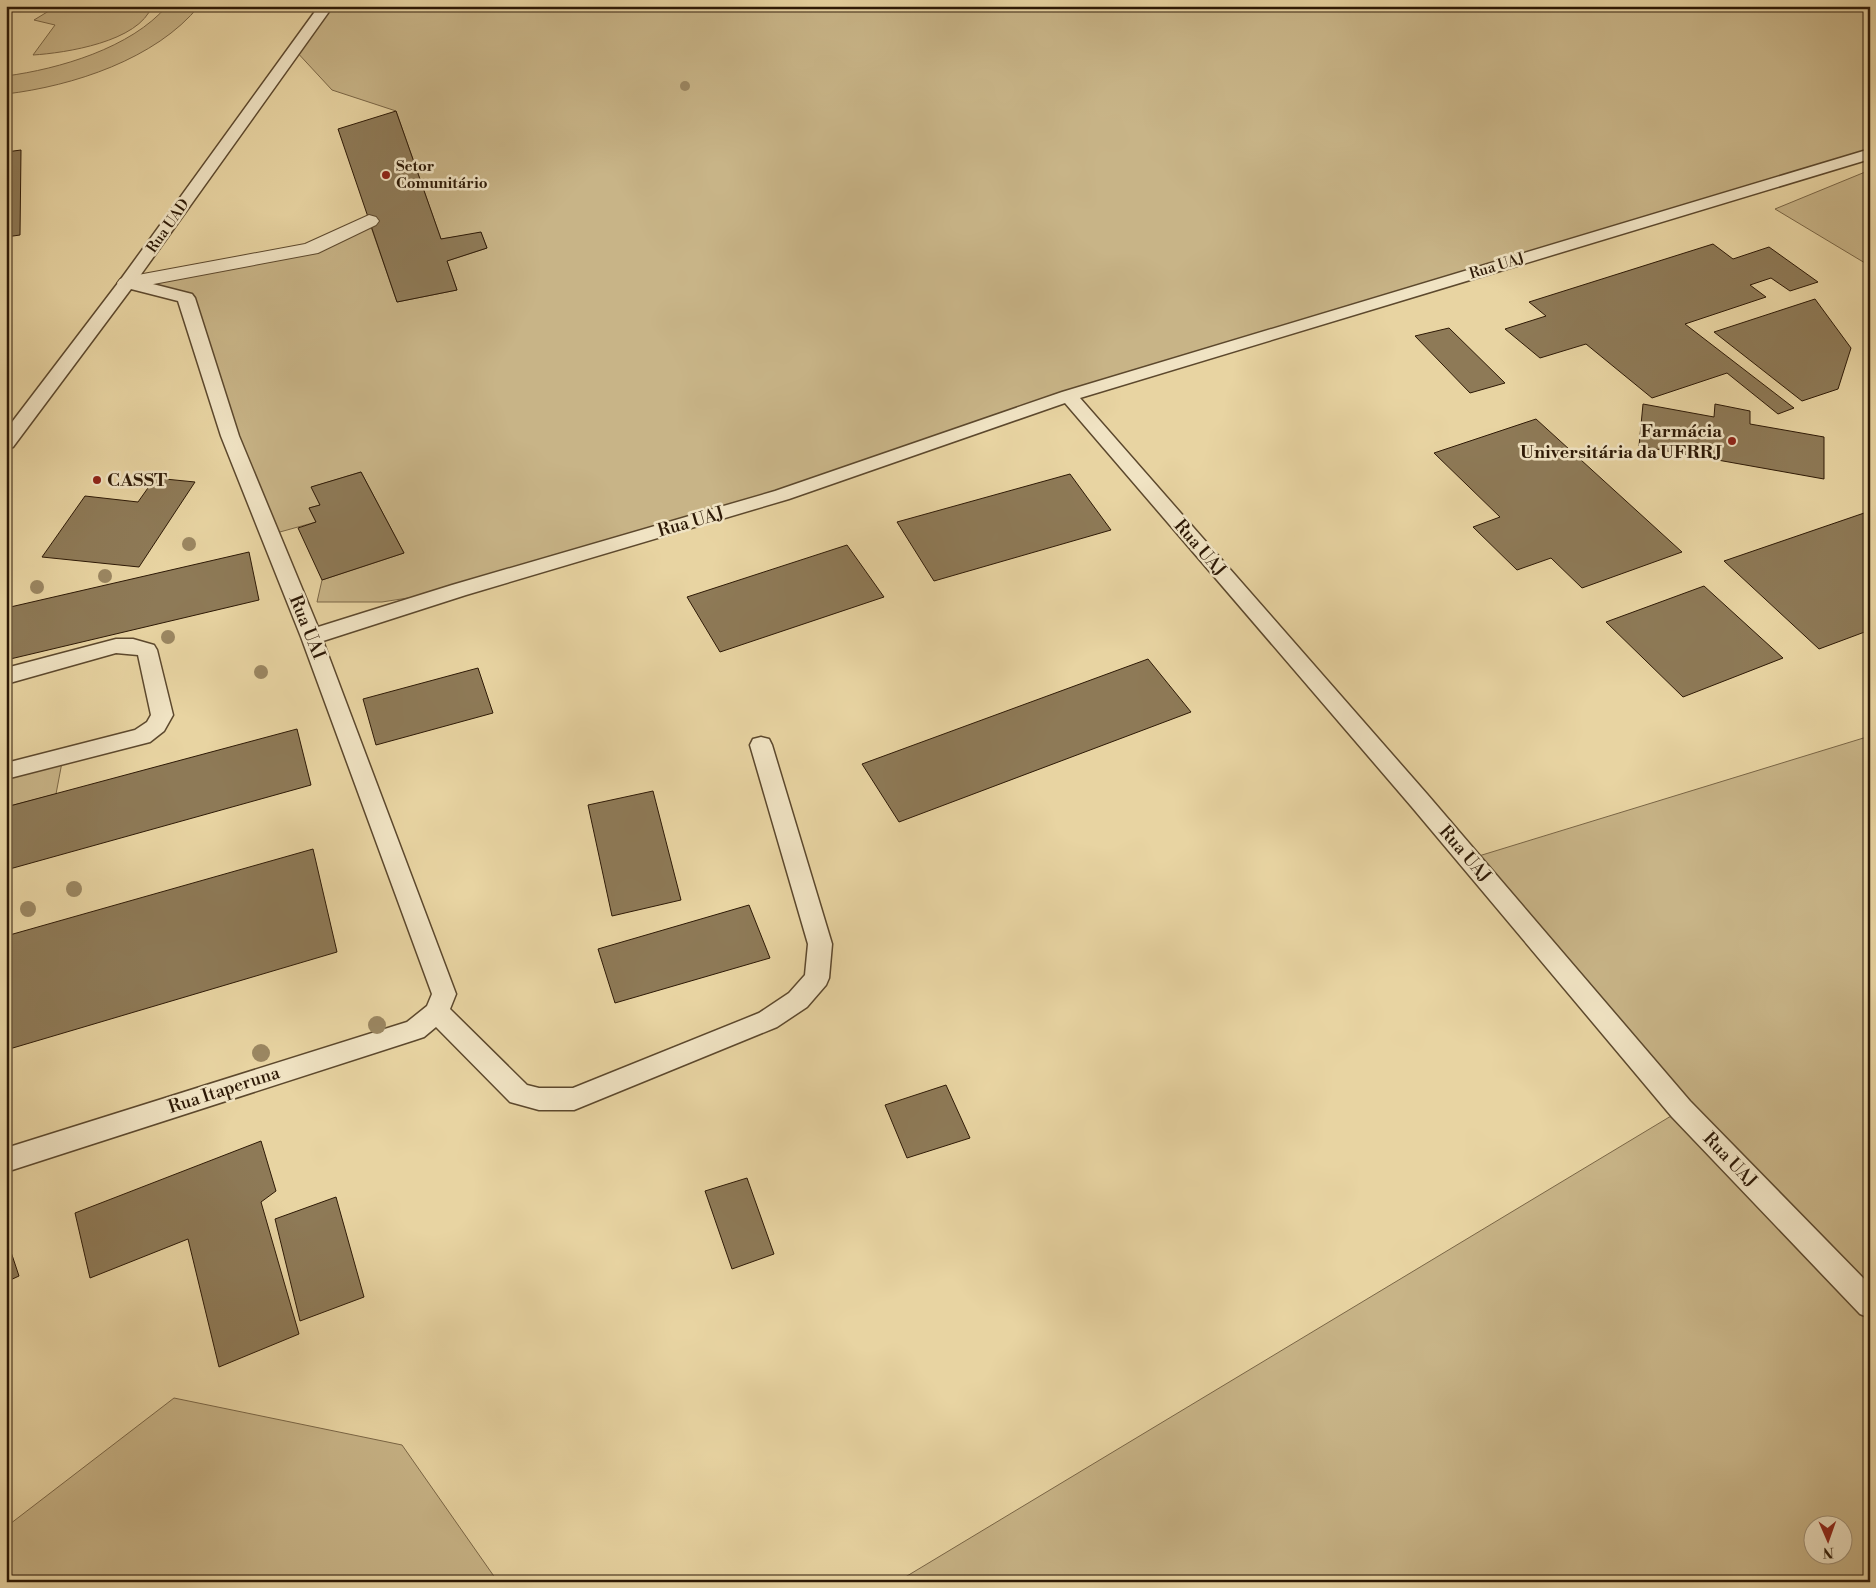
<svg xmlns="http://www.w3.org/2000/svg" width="1876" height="1588" font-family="'Libre Bodoni',serif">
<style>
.green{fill:#c8b487;stroke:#7a6646;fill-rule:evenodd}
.building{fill:#8e7a57;stroke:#2d1906}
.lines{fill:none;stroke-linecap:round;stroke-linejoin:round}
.service-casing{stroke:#5c482d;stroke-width:3}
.minor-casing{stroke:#5c482d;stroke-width:2}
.service{fill:#f0e3c3;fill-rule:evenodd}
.minor{fill:#f0e3c3;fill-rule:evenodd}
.tree{fill:#9b8762}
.poi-dot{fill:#8f2418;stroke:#f0e3c3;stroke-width:2}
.labels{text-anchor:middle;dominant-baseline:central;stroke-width:5;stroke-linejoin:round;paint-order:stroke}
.far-poi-label{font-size:15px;font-weight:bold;fill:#2d1906;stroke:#f0e3c3;text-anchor:start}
.far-street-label{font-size:15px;fill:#2d1906;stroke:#f0e3c3}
.poi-label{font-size:18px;font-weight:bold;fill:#2d1906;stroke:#f0e3c3;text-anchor:end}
.street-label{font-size:18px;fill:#2d1906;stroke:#f0e3c3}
</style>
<rect width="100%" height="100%" fill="#e8d4a2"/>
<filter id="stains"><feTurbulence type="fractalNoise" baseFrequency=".004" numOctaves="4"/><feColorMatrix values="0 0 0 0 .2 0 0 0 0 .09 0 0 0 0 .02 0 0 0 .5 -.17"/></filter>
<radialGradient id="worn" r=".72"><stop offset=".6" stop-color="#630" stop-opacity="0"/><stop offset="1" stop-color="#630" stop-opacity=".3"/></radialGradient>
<path class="green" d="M 57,6 L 152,6 C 139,42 65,53 33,55 L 55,25 L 34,20 Z
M 167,6 L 199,6 C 156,59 73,86 6,94 L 6,76 C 59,69 131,48 167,6 Z
M 326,6 L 1870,6 L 1870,154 L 1068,396 L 782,495 L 459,590 L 382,602 L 317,602 L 322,580 L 404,553 L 361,472 L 312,487 L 320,505 L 309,508 L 316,522 L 269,535 L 186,298 L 127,283 L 311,249 L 369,221 L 397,302 L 457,290 L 447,261 L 487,248 L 481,233 L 441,239 L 396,111 L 332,90 L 294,49 Z
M 1870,170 L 1870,266 L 1775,209 Z
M 1870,736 L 1870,1582 L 897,1582 L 1681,1110 L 1469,859 ZM 1814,1526 L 1844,1526 L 1844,1556 L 1814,1556 Z
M 63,757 L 56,794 L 6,807 L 6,771 Z
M 174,1398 L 402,1445 L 498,1582 L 6,1582 L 6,1527 Z"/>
<path class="building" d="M 396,111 L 441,239 L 481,232 L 487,248 L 447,261 L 457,290 L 397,302 L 338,129 Z
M 21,150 L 20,235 L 6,237 L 6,152 Z
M 1713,244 L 1733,259 L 1769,247 L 1818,282 L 1790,291 L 1771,278 L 1750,285 L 1766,297 L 1685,324 L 1794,408 L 1778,414 L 1727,373 L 1652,398 L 1586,344 L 1540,358 L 1505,329 L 1546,316 L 1529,302 Z
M 1815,299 L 1851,348 L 1838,389 L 1802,401 L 1714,332 Z
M 1449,328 L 1505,383 L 1470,393 L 1415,336 Z
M 1643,404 L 1714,417 L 1715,404 L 1750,411 L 1750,424 L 1824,437 L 1824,479 L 1639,446 Z
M 1536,419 L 1682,552 L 1582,588 L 1551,558 L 1517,570 L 1473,527 L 1500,517 L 1434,453 Z
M 361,472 L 404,553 L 322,580 L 298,528 L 316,522 L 309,508 L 320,505 L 311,487 Z
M 1070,474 L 1111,530 L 934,581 L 897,522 Z
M 155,478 L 195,482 L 139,567 L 42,557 L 85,496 L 138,502 Z
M 1870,511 L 1870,630 L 1819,649 L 1724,561 Z
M 847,545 L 884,597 L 720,652 L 687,597 Z
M 249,552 L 259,600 L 6,660 L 6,608 Z
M 1704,586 L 1783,658 L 1683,697 L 1606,622 Z
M 1148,659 L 1191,712 L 899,822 L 862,764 Z
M 478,668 L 493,713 L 376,745 L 363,699 Z
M 297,729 L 311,785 L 6,870 L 6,807 Z
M 653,791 L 681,900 L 612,916 L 588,805 Z
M 313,849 L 337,952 L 6,1050 L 6,936 Z
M 749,905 L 770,958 L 615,1003 L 598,949 Z
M 946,1085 L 970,1138 L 907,1158 L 885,1105 Z
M 261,1141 L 276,1191 L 261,1202 L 299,1334 L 219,1367 L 188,1239 L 90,1278 L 75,1213 Z
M 747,1178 L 774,1254 L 732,1269 L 705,1191 Z
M 336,1197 L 364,1297 L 300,1321 L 275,1219 Z
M 6,1237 L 19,1276 L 6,1282 Z"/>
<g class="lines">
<g class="service-casing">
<path id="service" d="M 319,6 L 333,6 L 137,280 L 192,294 L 195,298 L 239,436 L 318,627 L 452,585 L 775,491 L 1062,392 L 1870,149 L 1870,159 L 1080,398 L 1427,794 L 1690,1101 L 1870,1285 L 1870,1318 L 1860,1314 L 1672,1117 L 1411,806 L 1065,403 L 789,499 L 466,595 L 323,641 L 456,994 L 450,1009 L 527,1085 L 539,1088 L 573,1088 L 759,1013 L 789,993 L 805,975 L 808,944 L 750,745 L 753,739 L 761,737 L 769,739 L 772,745 L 832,944 L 829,978 L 826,985 L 807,1007 L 777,1027 L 574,1110 L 539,1110 L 510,1102 L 436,1027 L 424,1037 L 415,1040 L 6,1172 L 6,1148 L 407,1022 L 427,1006 L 432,994 L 301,637 L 221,436 L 178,301 L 131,289 L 13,447 L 6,449 L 6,430 L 121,279 Z
M 116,639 L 133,639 L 154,645 L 157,650 L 173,715 L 164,731 L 150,742 L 6,779 L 6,763 L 135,730 L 147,722 L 151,715 L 138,655 L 116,653 L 6,684 L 6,668 Z"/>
</g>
<g class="minor-casing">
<path id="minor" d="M 369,215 L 376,217 L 379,221 L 376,225 L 318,253 L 127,289 L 120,287 L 117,283 L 120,279 L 127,277 L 305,244 Z"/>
</g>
<use href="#service" class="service"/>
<use href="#minor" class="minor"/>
</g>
<g class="tree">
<circle cx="685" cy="86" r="5"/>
<circle cx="189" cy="544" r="7"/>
<circle cx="105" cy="576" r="7"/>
<circle cx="37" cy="587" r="7"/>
<circle cx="168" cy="637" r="7"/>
<circle cx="261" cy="672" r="7"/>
<circle cx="74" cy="889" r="8"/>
<circle cx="28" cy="909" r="8"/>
<circle cx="377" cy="1025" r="9"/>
<circle cx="261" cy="1053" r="9"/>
</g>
<g class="poi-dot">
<circle cx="386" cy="175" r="5"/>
<circle cx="1732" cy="441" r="5"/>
<circle cx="97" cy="480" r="5"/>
</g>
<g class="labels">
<g class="far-poi-label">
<text x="396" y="166">Setor<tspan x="396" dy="17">Comunitário</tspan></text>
</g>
<g class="far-street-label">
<text transform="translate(168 226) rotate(-55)">Rua UAD</text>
<text transform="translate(1497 266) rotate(-17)">Rua UAJ</text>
</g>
<g class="poi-label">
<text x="1722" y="431">Farmácia<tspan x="1722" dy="21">Universitária da UFRRJ</tspan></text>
<text x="107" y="480" text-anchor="start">CASST</text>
</g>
<g class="street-label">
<text transform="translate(691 522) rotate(-16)">Rua UAJ</text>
<text transform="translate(1200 548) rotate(49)">Rua UAJ</text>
<text transform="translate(307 627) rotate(68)">Rua UAI</text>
<text transform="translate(1465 854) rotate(49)">Rua UAJ</text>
<text transform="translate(224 1090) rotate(-18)">Rua Itaperuna</text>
<text transform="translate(1730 1160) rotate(46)">Rua UAJ</text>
</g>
</g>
<rect width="1876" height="1588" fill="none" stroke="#e8d4a2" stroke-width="25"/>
<rect x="8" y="8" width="1861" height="1573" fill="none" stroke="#2d1906" stroke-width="2.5"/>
<rect x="12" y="12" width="1851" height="1563" fill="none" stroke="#2d1906"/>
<g transform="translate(1828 1540) rotate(178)"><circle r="24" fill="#f0e3c3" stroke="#a29277"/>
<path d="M0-4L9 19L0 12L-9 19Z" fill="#8f2418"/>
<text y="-8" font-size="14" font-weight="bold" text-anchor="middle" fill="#2d1906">N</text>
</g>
<rect width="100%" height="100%" filter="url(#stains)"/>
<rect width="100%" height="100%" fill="url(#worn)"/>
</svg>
